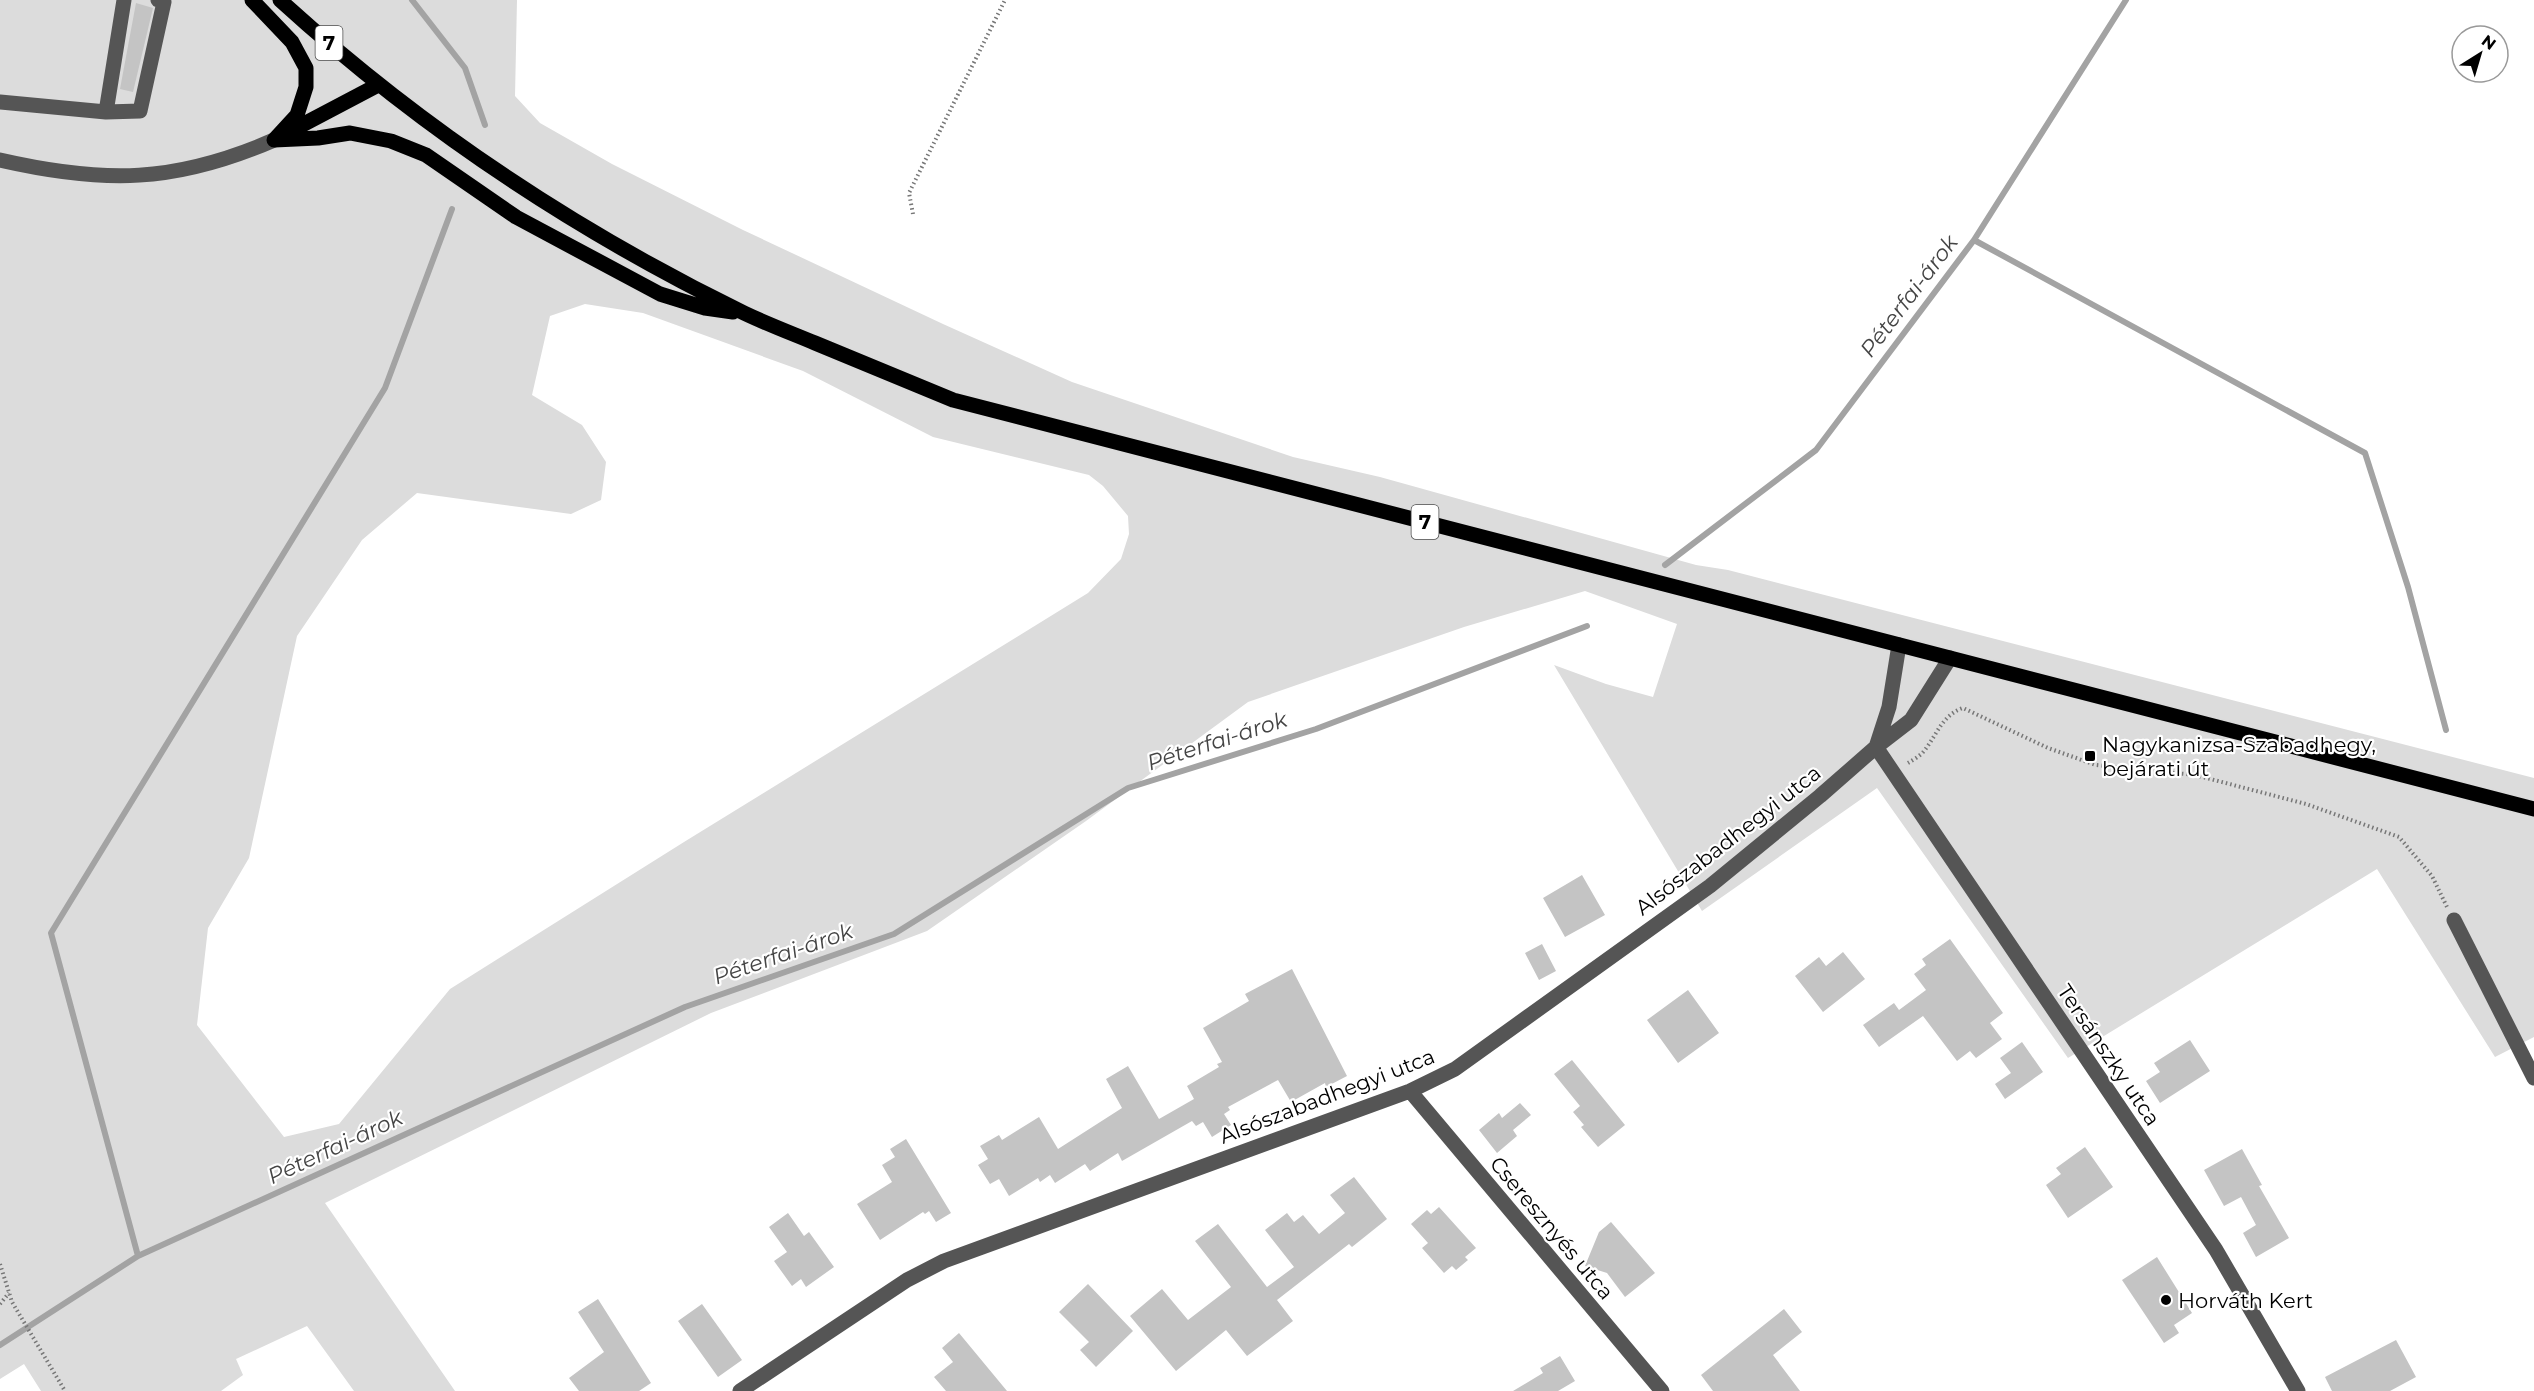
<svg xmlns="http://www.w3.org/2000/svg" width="2534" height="1391" font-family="Montserrat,sans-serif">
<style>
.green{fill:#dcdcdc;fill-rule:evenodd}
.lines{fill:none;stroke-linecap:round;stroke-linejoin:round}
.stream{stroke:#a3a3a3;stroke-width:6}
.building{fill:#c4c4c4}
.major-casing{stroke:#dbdbdb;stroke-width:18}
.path{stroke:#777;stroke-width:4;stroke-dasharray:1.5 3;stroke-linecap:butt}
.minor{stroke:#555;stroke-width:15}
.major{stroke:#000;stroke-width:15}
.poi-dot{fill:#000;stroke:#fff;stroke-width:2}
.labels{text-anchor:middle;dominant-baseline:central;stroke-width:4.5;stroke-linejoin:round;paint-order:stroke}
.shield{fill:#fff;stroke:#4c4c4c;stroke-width:1.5}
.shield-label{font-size:20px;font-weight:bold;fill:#000}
.poi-label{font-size:21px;fill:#000;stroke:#fff;text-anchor:start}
.street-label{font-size:21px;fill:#000;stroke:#fff}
.water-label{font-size:22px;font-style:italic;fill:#444;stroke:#fff}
</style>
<rect width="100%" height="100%" fill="#fff"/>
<path class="green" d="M 0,0 L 517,0 L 515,96 L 540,123 L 612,164 L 743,230 L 943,324 L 1072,382 L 1293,457 L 1380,477 L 1696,565 L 1728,570 L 2534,778 L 2534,1037 L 2495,1057 L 2377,869 L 2068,1058 L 1877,788 L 1702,911 L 1554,665 L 1606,684 L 1653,697 L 1677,624 L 1585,591 L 1464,627 L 1248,702 L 1086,821 L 927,931 L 711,1013 L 325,1203 L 455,1391 L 354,1391 L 307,1326 L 236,1359 L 243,1375 L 221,1391 L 41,1391 L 24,1364 L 0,1379 ZM 585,304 L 643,313 L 803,371 L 933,437 L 1089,475 L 1103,486 L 1128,516 L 1129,534 L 1121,559 L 1088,593 L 684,842 L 450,989 L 339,1124 L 284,1137 L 197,1025 L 208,928 L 249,858 L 297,636 L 362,540 L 417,493 L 571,514 L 601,500 L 606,462 L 582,425 L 532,395 L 550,316 Z"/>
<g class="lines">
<path class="stream" d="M 412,0 L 465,68 L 485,125
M 1974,240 L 2365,453 L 2408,587 L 2446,730
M 1665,565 L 1816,450 L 1974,240 L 2126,0
M 138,1256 L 51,933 L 385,388 L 452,209
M 0,1345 L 138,1256 L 685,1007 L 894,934 L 1128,788 L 1316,729 L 1587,626"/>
</g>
<path class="building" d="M 136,3 L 153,8 L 133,92 L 120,89 Z
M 1582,875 L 1605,915 L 1565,937 L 1543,898 Z
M 1950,939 L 2003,1013 L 1990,1023 L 2002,1039 L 1976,1058 L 1970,1051 L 1957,1061 L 1923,1016 L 1879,1047 L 1863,1025 L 1894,1003 L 1899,1010 L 1926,990 L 1914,974 L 1926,965 L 1922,959 Z
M 1542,944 L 1556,971 L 1539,980 L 1525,953 Z
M 1843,952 L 1865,979 L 1823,1012 L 1795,976 L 1819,957 L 1826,966 Z
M 1292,969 L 1347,1076 L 1326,1087 L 1325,1083 L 1291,1102 L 1278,1080 L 1228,1107 L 1230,1110 L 1224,1114 L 1231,1125 L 1212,1137 L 1203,1122 L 1196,1126 L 1192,1121 L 1122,1161 L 1118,1153 L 1090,1171 L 1085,1164 L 1055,1183 L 1050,1175 L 1040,1182 L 1038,1178 L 1009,1196 L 999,1179 L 990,1184 L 978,1165 L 988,1159 L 980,1146 L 999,1135 L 1002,1140 L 1039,1117 L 1058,1149 L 1122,1108 L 1106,1079 L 1128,1066 L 1159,1119 L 1194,1099 L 1187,1086 L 1219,1067 L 1217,1064 L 1222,1062 L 1203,1028 L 1249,1001 L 1245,994 Z
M 1688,990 L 1719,1033 L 1678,1063 L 1647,1020 Z
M 2190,1040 L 2210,1071 L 2160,1103 L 2146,1081 L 2160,1072 L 2154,1063 Z
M 2022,1042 L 2043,1072 L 2005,1099 L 1995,1084 L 2011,1073 L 2000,1058 Z
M 1572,1060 L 1625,1125 L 1598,1147 L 1581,1127 L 1584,1125 L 1573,1112 L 1580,1106 L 1554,1074 Z
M 1520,1103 L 1531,1115 L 1513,1130 L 1517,1136 L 1497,1153 L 1479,1130 L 1499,1113 L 1502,1118 Z
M 906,1139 L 951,1213 L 936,1222 L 929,1211 L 925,1214 L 923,1212 L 880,1240 L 857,1204 L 892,1182 L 882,1165 L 895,1157 L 890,1149 Z
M 2085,1147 L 2113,1187 L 2068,1218 L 2046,1185 L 2061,1174 L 2056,1168 Z
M 2242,1149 L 2262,1185 L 2259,1186 L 2289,1238 L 2256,1257 L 2243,1233 L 2256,1225 L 2241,1197 L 2224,1206 L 2204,1170 Z
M 1354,1177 L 1387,1219 L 1352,1247 L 1349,1244 L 1277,1300 L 1293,1321 L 1247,1356 L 1226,1330 L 1176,1371 L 1130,1316 L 1162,1289 L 1188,1320 L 1231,1287 L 1195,1241 L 1218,1224 L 1267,1287 L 1294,1267 L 1265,1230 L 1287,1213 L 1294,1222 L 1303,1215 L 1319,1234 L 1345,1213 L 1330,1195 Z
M 1439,1207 L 1476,1248 L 1465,1257 L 1468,1260 L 1456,1270 L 1452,1266 L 1444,1273 L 1422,1248 L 1428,1243 L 1411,1224 L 1427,1210 L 1431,1214 Z
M 788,1213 L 804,1236 L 809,1232 L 834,1267 L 806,1287 L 801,1279 L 792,1286 L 774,1261 L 787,1252 L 769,1227 Z
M 1611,1222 L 1655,1273 L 1625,1297 L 1607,1273 L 1585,1266 L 1599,1232 Z
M 2157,1257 L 2192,1313 L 2174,1325 L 2179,1333 L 2164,1343 L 2122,1280 Z
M 1088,1284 L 1133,1331 L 1096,1367 L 1080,1350 L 1089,1342 L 1059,1312 Z
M 598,1299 L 651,1383 L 639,1391 L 579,1391 L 569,1378 L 604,1352 L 578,1312 Z
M 702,1304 L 742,1360 L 718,1377 L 678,1321 Z
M 1784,1309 L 1802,1332 L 1773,1355 L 1800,1391 L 1713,1391 L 1701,1375 Z
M 959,1333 L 1007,1391 L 946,1391 L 934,1377 L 953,1362 L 942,1348 Z
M 2396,1340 L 2416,1377 L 2390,1391 L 2332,1391 L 2325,1377 Z
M 1560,1356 L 1575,1381 L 1558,1391 L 1513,1391 L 1543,1373 L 1540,1368 Z"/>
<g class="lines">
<g class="major-casing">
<path id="major" d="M 252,0 L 292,42 L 306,68 L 306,87 L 297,115 L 274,140
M 280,0 C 418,126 576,231 744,313 C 767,324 791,333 815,343 C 861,362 907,381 953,400 L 2534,809
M 285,134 L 378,85
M 274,140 L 318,138 L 350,133 L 391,141 L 426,155 L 516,217 L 660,294 L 705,308 L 733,312"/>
</g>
<path class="path" d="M 913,214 L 909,193 L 1005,0
M 1908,763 C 1913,760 1920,756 1924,751 C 1937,735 1942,715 1963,708 L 2048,748 L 2096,765 L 2195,775 L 2306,804 L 2399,837 L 2432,876 L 2447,907
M 0,1264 L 12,1302 L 65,1391
M 0,1304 L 9,1293"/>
<path class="minor" d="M 0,102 L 106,112 L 140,111 L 164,2 L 158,0
M 106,112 L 124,0
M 0,160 C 105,184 175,183 274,140
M 1876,747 L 2216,1250 L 2298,1391
M 1876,747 L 1889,707 L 1899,645
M 2454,920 L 2534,1078
M 1410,1091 L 1662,1391
M 740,1391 L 907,1280 L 944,1261 L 1410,1091 L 1455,1069 L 1710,886 L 1820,796 L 1876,747 L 1911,720 L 1950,658"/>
<use href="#major" class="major"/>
</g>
<g class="poi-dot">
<rect x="2084" y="750" width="12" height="12" rx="3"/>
<circle cx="2166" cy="1300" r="6"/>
</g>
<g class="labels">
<g class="shield">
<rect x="315.5" y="26" width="27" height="34" rx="4.5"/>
<rect x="1411.5" y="505" width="27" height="34" rx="4.5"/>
</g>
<g class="shield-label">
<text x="329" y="43">7</text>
<text x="1425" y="522">7</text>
</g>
<g class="poi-label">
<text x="2102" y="744">Nagykanizsa-Szabadhegy,<tspan x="2102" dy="24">bejárati út</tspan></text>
<text x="2178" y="1300">Horváth Kert</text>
</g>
<g class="street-label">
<text transform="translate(1728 840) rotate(-38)">Alsószabadhegyi utca</text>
<text transform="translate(2109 1055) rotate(56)">Tersánszky utca</text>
<text transform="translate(1327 1096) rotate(-21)">Alsószabadhegyi utca</text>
<text transform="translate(1552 1228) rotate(50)">Cseresznyés utca</text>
</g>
<g class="water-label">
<text transform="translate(1909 296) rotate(-53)">Péterfai-árok</text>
<text transform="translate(1217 741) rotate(-18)">Péterfai-árok</text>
<text transform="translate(783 954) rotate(-19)">Péterfai-árok</text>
<text transform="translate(335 1147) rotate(-25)">Péterfai-árok</text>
</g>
</g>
<g transform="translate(2480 54) rotate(37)"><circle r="28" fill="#ffffff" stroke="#999999" stroke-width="1.5"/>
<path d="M0-4.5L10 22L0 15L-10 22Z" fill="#000000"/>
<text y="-9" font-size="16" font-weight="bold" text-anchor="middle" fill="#000000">N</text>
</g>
</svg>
